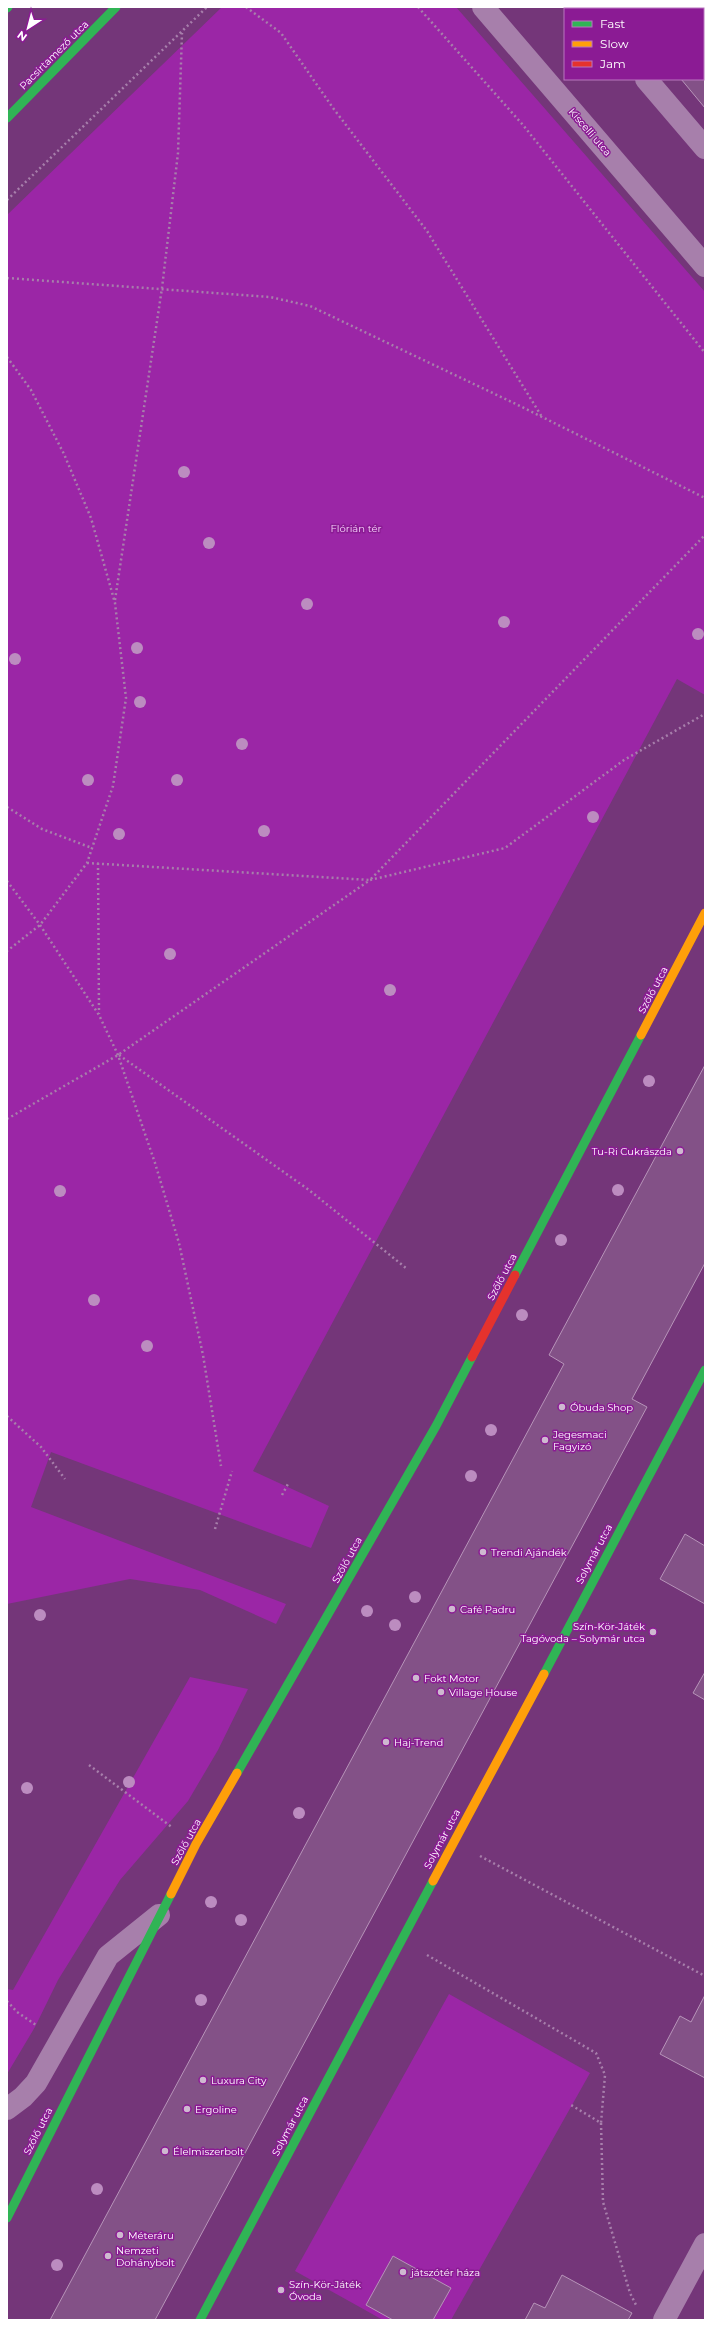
<svg xmlns="http://www.w3.org/2000/svg" width="712" height="2327" font-family="Montserrat,sans-serif">
<style>
.green{fill:#9b26a6}
.building{fill:#835187;stroke:#b794b9}
.lines{fill:none;stroke-linecap:round;stroke-linejoin:round}
.path{stroke:#a77fab;stroke-width:2.5;stroke-dasharray:2 3;stroke-linecap:butt}
.street{stroke:#a77fab;stroke-width:22}
.fast{stroke:#30b455;stroke-width:9}
.slow{stroke:#ff9f0a;stroke-width:9}
.jam{stroke:#e5322d;stroke-width:9}
.tree{fill:#bc8cc0}
.poi-dot{fill:#ceb9d0;stroke:#8b1b94;stroke-width:1.5}
.labels{text-anchor:middle;dominant-baseline:central;stroke-width:3;stroke-linejoin:round;paint-order:stroke}
.street-label{font-size:10px;fill:#fff;stroke:#8b1b94}
.park-label{font-size:10px;fill:#f7d3fb;stroke:#8b1b94}
.poi-label{font-size:10px;fill:#fff;stroke:#8b1b94;text-anchor:start}
</style>
<rect width="100%" height="100%" fill="#743679"/>
<path class="green" d="M 222,7 L 456,7 L 705,292 L 705,695 L 677,679 L 253,1471 L 329,1506 L 311,1548 L 51,1452 L 31,1507 L 286,1604 L 276,1624 L 200,1590 L 130,1579 L 7,1604 L 7,215 Z
M 190,1677 L 248,1689 L 218,1750 L 188,1801 L 120,1880 L 58,1980 L 35,2027 L 7,2074 L 7,1989 L 13,1990 Z
M 449,1994 L 590,2073 L 451,2320 L 383,2320 L 295,2271 Z"/>
<path class="building" d="M 619,7 L 703,7 L 705,9 L 705,108 L 681,79 L 703,79 L 703,9 L 620,9 Z
M 705,1065 L 705,1263 L 632,1399 L 647,1407 L 155,2320 L 50,2320 L 564,1364 L 549,1355 Z
M 685,1534 L 705,1546 L 705,1604 L 660,1579 Z
M 705,1672 L 705,1700 L 693,1693 Z
M 705,1995 L 705,2078 L 660,2054 L 680,2016 L 691,2022 Z
M 393,2256 L 451,2288 L 433,2320 L 393,2320 L 366,2305 Z
M 562,2275 L 632,2313 L 628,2320 L 525,2320 L 534,2303 L 545,2308 Z"/>
<g class="lines">
<path class="path" d="M 246,7 L 281,33 L 333,108 L 427,231 L 542,417
M 418,7 L 523,125 L 705,353
M 7,200 L 207,7
M 7,278 L 270,297 L 310,306 L 520,406 L 705,498
M 7,357 L 31,390 L 64,454 L 91,518 L 115,603 L 126,698 L 113,786 L 87,863 L 40,925 L 7,951
M 115,600 L 162,288 L 178,153 L 182,33
M 7,807 L 42,829 L 92,848
M 87,863 L 370,880 L 705,535
M 98,863 L 99,1014
M 7,881 L 40,925 L 99,1015 L 118,1055 L 155,1163 L 179,1243 L 203,1355 L 221,1466
M 119,1055 L 309,1190 L 406,1268
M 7,1119 L 118,1055 L 370,880 L 505,848 L 624,760 L 703,715
M 7,1416 L 41,1447 L 65,1479
M 282,1495 L 288,1484
M 215,1529 L 232,1471
M 89,1765 L 173,1828
M 480,1856 L 705,1976
M 427,1955 L 596,2053 L 605,2075 L 601,2123 L 571,2105
M 7,2001 L 17,2012 L 36,2025
M 601,2123 L 603,2202 L 630,2293 L 637,2307"/>
<path class="street" d="M 483,7 L 705,266
M 584,7 L 586,9
M 646,79 L 705,148
M 7,2109 L 23,2097 L 36,2083 L 108,1956 L 159,1915
M 664,2320 L 705,2244"/>
<path class="fast" d="M 7,8 L 8,7
M 7,118 L 116,7
M 515,1275 L 641,1035
M 544,1674 L 705,1370
M 237,1773 L 436,1426 L 472,1357
M 7,2218 L 171,1894
M 200,2320 L 433,1881"/>
<path class="slow" d="M 641,1035 L 705,913
M 433,1881 L 544,1674
M 171,1894 L 196,1844 L 237,1773"/>
<path class="jam" d="M 472,1357 L 515,1275"/>
</g>
<g class="tree">
<circle cx="184" cy="472" r="6"/>
<circle cx="209" cy="543" r="6"/>
<circle cx="307" cy="604" r="6"/>
<circle cx="504" cy="622" r="6"/>
<circle cx="698" cy="634" r="6"/>
<circle cx="137" cy="648" r="6"/>
<circle cx="15" cy="659" r="6"/>
<circle cx="140" cy="702" r="6"/>
<circle cx="242" cy="744" r="6"/>
<circle cx="88" cy="780" r="6"/>
<circle cx="177" cy="780" r="6"/>
<circle cx="593" cy="817" r="6"/>
<circle cx="264" cy="831" r="6"/>
<circle cx="119" cy="834" r="6"/>
<circle cx="170" cy="954" r="6"/>
<circle cx="390" cy="990" r="6"/>
<circle cx="649" cy="1081" r="6"/>
<circle cx="618" cy="1190" r="6"/>
<circle cx="60" cy="1191" r="6"/>
<circle cx="561" cy="1240" r="6"/>
<circle cx="94" cy="1300" r="6"/>
<circle cx="522" cy="1315" r="6"/>
<circle cx="147" cy="1346" r="6"/>
<circle cx="491" cy="1430" r="6"/>
<circle cx="471" cy="1476" r="6"/>
<circle cx="415" cy="1597" r="6"/>
<circle cx="367" cy="1611" r="6"/>
<circle cx="40" cy="1615" r="6"/>
<circle cx="395" cy="1625" r="6"/>
<circle cx="129" cy="1782" r="6"/>
<circle cx="27" cy="1788" r="6"/>
<circle cx="299" cy="1813" r="6"/>
<circle cx="211" cy="1902" r="6"/>
<circle cx="241" cy="1920" r="6"/>
<circle cx="201" cy="2000" r="6"/>
<circle cx="97" cy="2189" r="6"/>
<circle cx="57" cy="2265" r="6"/>
</g>
<g class="poi-dot">
<circle cx="680" cy="1151" r="4"/>
<circle cx="562" cy="1407" r="4"/>
<circle cx="545" cy="1440" r="4"/>
<circle cx="483" cy="1552" r="4"/>
<circle cx="452" cy="1609" r="4"/>
<circle cx="653" cy="1632" r="4"/>
<circle cx="416" cy="1678" r="4"/>
<circle cx="441" cy="1692" r="4"/>
<circle cx="386" cy="1742" r="4"/>
<circle cx="203" cy="2080" r="4"/>
<circle cx="187" cy="2109" r="4"/>
<circle cx="165" cy="2151" r="4"/>
<circle cx="120" cy="2235" r="4"/>
<circle cx="108" cy="2256" r="4"/>
<circle cx="403" cy="2272" r="4"/>
<circle cx="281" cy="2290" r="4"/>
</g>
<g class="labels">
<g class="street-label">
<text transform="translate(54 55) rotate(-45)">Pacsirtamező utca</text>
<text transform="translate(590 132) rotate(49)">Kiscelli utca</text>
<text transform="translate(653 990) rotate(-62)">Szőlő utca</text>
<text transform="translate(502 1277) rotate(-62)">Szőlő utca</text>
<text transform="translate(594 1554) rotate(-62)">Solymár utca</text>
<text transform="translate(347 1560) rotate(-61)">Szőlő utca</text>
<text transform="translate(442 1839) rotate(-62)">Solymár utca</text>
<text transform="translate(186 1842) rotate(-61)">Szőlő utca</text>
<text transform="translate(290 2126) rotate(-62)">Solymár utca</text>
<text transform="translate(38 2131) rotate(-63)">Szőlő utca</text>
</g>
<g class="park-label">
<text x="356" y="528">Flórián tér</text>
</g>
<g class="poi-label">
<text x="672" y="1151" text-anchor="end">Tu-Ri Cukrászda</text>
<text x="570" y="1407">Óbuda Shop</text>
<text x="553" y="1434">Jegesmaci<tspan x="553" dy="12">Fagyizó</tspan></text>
<text x="491" y="1552">Trendi Ajándék</text>
<text x="460" y="1609">Café Padru</text>
<text x="645" y="1626" text-anchor="end">Szín-Kör-Játék<tspan x="645" dy="12">Tagóvoda – Solymár utca</tspan></text>
<text x="424" y="1678">Fokt Motor</text>
<text x="449" y="1692">Village House</text>
<text x="394" y="1742">Haj-Trend</text>
<text x="211" y="2080">Luxura City</text>
<text x="195" y="2109">Ergoline</text>
<text x="173" y="2151">Élelmiszerbolt</text>
<text x="128" y="2235">Méteráru</text>
<text x="116" y="2250">Nemzeti<tspan x="116" dy="12">Dohánybolt</tspan></text>
<text x="411" y="2272">játszótér háza</text>
<text x="289" y="2284">Szín-Kör-Játék<tspan x="289" dy="12">Óvoda</tspan></text>
</g>
</g>
<rect width="712" height="2327" fill="none" stroke="#ffffff" stroke-width="16"/>
<rect x="564" y="8" width="140" height="72" fill="#8b1b94" stroke="#b976bf"/>
<rect x="572" y="21" width="20" height="6" fill="#30b455" stroke="#b976bf"/>
<text x="600" y="28" font-size="12" fill="#ffffff">Fast</text>
<rect x="572" y="41" width="20" height="6" fill="#ff9f0a" stroke="#b976bf"/>
<text x="600" y="48" font-size="12" fill="#ffffff">Slow</text>
<rect x="572" y="61" width="20" height="6" fill="#e5322d" stroke="#b976bf"/>
<text x="600" y="68" font-size="12" fill="#ffffff">Jam</text>
<g transform="translate(28 28) rotate(216)" stroke="#8b1b94" stroke-width="3" paint-order="stroke">
<path d="M0-3L7 15L0 10L-7 15Z" fill="#ffffff"/>
<text y="-6" font-size="11" font-weight="bold" text-anchor="middle" fill="#ffffff">N</text>
</g>
</svg>
